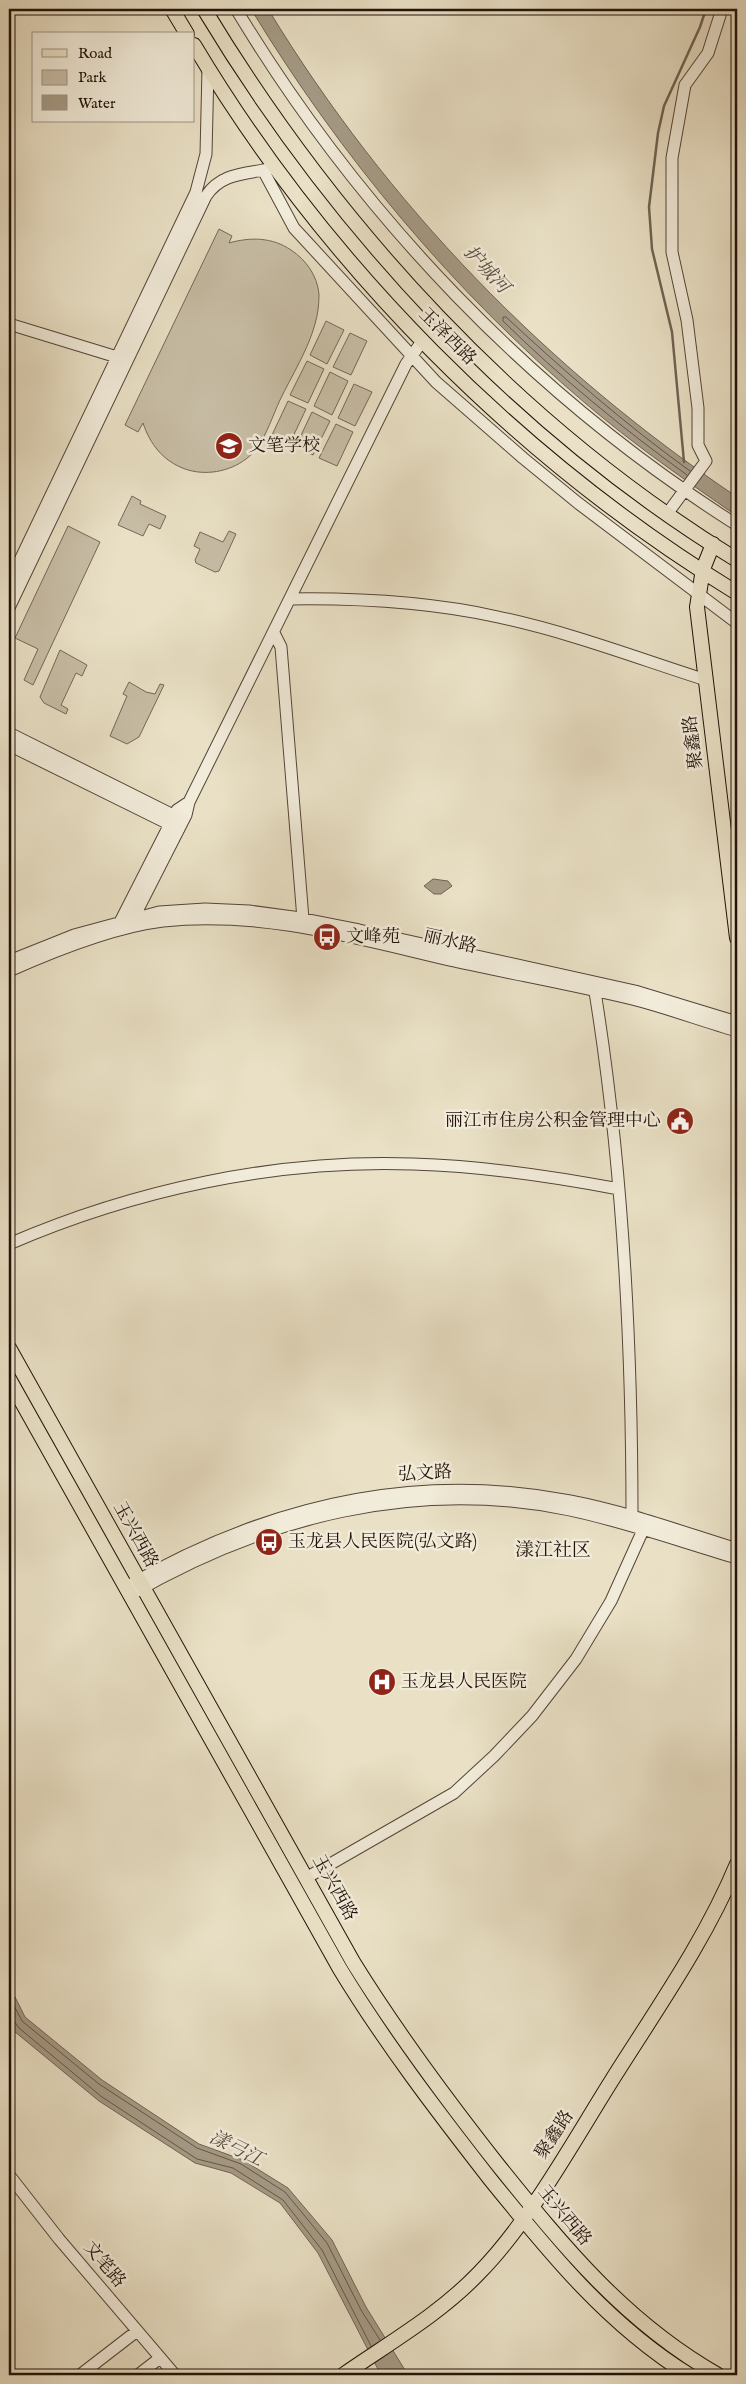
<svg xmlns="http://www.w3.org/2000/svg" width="746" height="2384" font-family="'IM FELL English','Noto Serif SC',serif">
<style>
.green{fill:#c7bda5;stroke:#746758}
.water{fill:#a59a85;stroke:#716354}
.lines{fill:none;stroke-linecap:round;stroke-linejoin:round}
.shore{stroke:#645648;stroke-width:1}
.stream{stroke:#716354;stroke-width:2.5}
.minor-casing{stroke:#544539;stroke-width:13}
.major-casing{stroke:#22110a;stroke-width:16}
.minor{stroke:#f1ebd9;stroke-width:11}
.major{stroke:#e9e0c5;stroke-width:14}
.labels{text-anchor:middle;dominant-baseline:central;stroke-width:5;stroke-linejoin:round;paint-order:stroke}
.street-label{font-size:18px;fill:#22110a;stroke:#f1ebd9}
.poi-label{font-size:18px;fill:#22110a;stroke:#f1ebd9;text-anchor:start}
.water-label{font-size:19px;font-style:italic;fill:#5d4f41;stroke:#f1ebd9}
.neighbourhood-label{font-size:19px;fill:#22110a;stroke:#f1ebd9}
</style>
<rect width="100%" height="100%" fill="#e9e0c5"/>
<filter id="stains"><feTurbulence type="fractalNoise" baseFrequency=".004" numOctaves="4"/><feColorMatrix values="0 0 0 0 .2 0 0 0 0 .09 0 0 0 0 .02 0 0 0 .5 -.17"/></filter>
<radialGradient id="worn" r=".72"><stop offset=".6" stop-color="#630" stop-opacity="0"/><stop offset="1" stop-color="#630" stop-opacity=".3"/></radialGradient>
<path class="green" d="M 219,229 L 232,236 L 229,243 C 250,237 272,237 291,250 C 306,260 317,275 319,294 C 319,304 318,314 315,324 C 308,350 292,375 280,400 C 273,415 267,434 257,448 C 254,452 250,456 246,459 C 229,472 205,476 185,469 C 163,461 150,444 143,423 L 138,432 L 125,425 Z
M 326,321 L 344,330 L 327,364 L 310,355 Z
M 350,333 L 367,341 L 351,375 L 333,367 Z
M 307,361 L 324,369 L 308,403 L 290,395 Z
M 330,372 L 348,381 L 332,415 L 314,406 Z
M 354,384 L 372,392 L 355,426 L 338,418 Z
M 288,401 L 306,409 L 290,443 L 272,435 Z
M 312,412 L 330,421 L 313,455 L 296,446 Z
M 336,424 L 353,432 L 337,466 L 319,458 Z
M 132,496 L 141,501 L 140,504 L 166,516 L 160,529 L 149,524 L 143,536 L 118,525 Z
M 68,526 L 100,542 L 33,685 L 24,680 L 38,649 L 15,638 Z
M 229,531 L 236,534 L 219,571 L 215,572 L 196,563 L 195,560 L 200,549 L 194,546 L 200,532 L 223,542 Z
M 60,650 L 87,665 L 82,676 L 76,673 L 61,705 L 68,709 L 66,714 L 44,703 L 40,697 Z
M 129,682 L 146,692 L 155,694 L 160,684 L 164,685 L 139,737 L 127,744 L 110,736 L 127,696 L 123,694 Z"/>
<path class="water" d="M 251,9 L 268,9 C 388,206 546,368 737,497 L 737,516 C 685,480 633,444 585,403 C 453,291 341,157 251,9 Z
M 433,879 L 448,881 L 452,886 L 441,894 L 434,894 L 424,886 Z
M 9,1985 L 25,2017 L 102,2080 L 199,2144 L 243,2160 L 288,2188 L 332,2240 L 366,2307 L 408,2375 L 381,2375 L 318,2253 L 280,2203 L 231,2173 L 195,2163 L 99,2101 L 14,2031 L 9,2022 Z"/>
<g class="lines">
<path class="shore" d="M 687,475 C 622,428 560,377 503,321 L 503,317 L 506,317 C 565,372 625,424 690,471
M 9,1996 L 22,2021 L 99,2084 L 197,2148 L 241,2164 L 285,2192 L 327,2243 L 361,2310 L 380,2340
M 9,2020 L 14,2021 L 19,2028 L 102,2097 L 197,2159 L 233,2168 L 283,2200 L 322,2250 L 371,2346"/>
<path class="stream" d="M 684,462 L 672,332 L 652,249 L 649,207 L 658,133 L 664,106 L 700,27 L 706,9"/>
<g class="minor-casing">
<path id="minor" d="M 236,9 C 360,215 533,396 737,525
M 263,170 L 294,228 L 436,382 L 523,458 L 578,503 L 737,623
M 9,324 L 117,357
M 667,514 L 706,461 L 698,445 L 698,408 L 687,320 L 672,252 L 672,158 L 685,85 L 708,53 L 722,9
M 9,583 L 196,192 L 206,154 L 208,69
M 290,599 C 360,598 430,602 498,617 C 569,632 637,658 706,680
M 9,608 L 206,196 C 221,173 245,174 269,169
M 274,633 L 281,647 L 303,919
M 9,733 L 183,820
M 9,745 L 179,829
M 132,921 L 186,815 L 189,802 L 406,364 L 423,340
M 119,924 L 177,810 L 189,802
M 9,961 L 74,935 L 159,912 L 205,909 L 249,911 L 293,917 L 359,930 L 635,991 L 737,1022
M 9,971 C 56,950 113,927 163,921 C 262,910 359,939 454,961 C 513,974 574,985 632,999 C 668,1008 702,1021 737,1031
M 595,992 C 623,1165 632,1342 632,1517
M 9,1244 C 134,1190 276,1159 413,1164 C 482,1166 551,1176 619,1189
M 126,1587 C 264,1507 411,1470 570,1501 C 627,1512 682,1532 737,1549
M 130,1595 C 264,1517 416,1478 570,1510 C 627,1522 682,1542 737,1558
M 306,1878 L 454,1793 L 494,1756 L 532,1716 L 576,1659 L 611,1601 L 643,1530
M 9,2175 L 59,2239 L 175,2375
M 80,2375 L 137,2331
M 138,2375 L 160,2358"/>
</g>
<g class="major-casing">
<path id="major" d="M 172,9 L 187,34
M 204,9 C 336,228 518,426 737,560
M 194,45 C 326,266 518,459 737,593
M 713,544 L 703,569 L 697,607 L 737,938
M 9,1348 L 353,1962 C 397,2033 446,2099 498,2165 C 564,2247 625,2322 718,2375
M 9,1379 L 340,1969 C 385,2043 437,2111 490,2179 C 549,2252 608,2325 689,2375
M 343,2375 C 389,2343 440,2314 479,2273 C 530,2221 573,2142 612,2080 C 656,2010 705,1941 737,1864"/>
</g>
<use href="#minor" class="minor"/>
<use href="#major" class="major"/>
</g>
<defs>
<g id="school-disc" transform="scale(1.4375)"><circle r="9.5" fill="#8f2418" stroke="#f1ebd9"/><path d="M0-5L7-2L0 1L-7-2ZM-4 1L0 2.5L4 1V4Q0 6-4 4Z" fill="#fff"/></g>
<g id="bus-disc" transform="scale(1.4375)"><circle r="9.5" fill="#8f2418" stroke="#f1ebd9"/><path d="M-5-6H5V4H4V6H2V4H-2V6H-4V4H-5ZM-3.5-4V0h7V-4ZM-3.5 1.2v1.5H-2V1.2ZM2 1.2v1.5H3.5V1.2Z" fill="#fff"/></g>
<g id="civic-disc" transform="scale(1.4375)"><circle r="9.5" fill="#8f2418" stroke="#f1ebd9"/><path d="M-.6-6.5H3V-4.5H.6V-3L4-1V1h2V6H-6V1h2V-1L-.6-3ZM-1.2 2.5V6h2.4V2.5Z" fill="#fff"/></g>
<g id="hospital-disc" transform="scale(1.4375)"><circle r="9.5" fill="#8f2418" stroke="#f1ebd9"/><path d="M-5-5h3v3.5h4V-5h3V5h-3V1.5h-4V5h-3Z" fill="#fff"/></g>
</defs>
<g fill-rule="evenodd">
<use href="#school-disc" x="229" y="446"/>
<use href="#bus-disc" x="327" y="937"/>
<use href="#civic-disc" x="680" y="1121"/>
<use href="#bus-disc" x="269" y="1542"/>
<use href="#hospital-disc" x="382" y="1682"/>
</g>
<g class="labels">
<g class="street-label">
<text transform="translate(447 337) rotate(45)">玉泽西路</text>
<text transform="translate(694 742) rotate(-97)">聚鑫路</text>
<text transform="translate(450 942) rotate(13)">丽水路</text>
<text transform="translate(425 1474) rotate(-3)">弘文路</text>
<text transform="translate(135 1535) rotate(61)">玉兴西路</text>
<text transform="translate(334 1888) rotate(61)">玉兴西路</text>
<text transform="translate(555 2135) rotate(-57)">聚鑫路</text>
<text transform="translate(564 2216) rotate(50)">玉兴西路</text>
<text transform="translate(104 2265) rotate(50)">文笔路</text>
</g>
<g class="poi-label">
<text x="248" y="446">文笔学校</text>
<text x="346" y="937">文峰苑</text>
<text x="661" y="1121" text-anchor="end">丽江市住房公积金管理中心</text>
<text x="288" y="1542">玉龙县人民医院(弘文路)</text>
<text x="401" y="1682">玉龙县人民医院</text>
</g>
<g class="water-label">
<text transform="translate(486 270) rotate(47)">护城河</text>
<text transform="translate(236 2149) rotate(26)">漾弓江</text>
</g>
<g class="neighbourhood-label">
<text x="553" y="1551">漾江社区</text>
</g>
</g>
<rect width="746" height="2384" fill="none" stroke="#e9e0c5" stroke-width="30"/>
<rect x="10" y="10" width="726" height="2364" fill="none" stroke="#22110a" stroke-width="2.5"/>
<rect x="15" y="15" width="716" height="2354" fill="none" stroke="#22110a"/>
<rect x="32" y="32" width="162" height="90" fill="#f1ebd9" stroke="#9e9486"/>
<rect x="42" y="49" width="25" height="8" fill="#e9e0c5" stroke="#9e9486"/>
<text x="78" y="58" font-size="15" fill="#22110a">Road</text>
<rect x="42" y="70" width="25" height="15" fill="#c7bda5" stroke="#9e9486"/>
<text x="78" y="82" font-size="15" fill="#22110a">Park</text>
<rect x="42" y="95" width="25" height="15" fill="#a59a85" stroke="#9e9486"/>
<text x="78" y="108" font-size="15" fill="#22110a">Water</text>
<rect width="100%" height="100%" filter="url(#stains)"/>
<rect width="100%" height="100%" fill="url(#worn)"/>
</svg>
